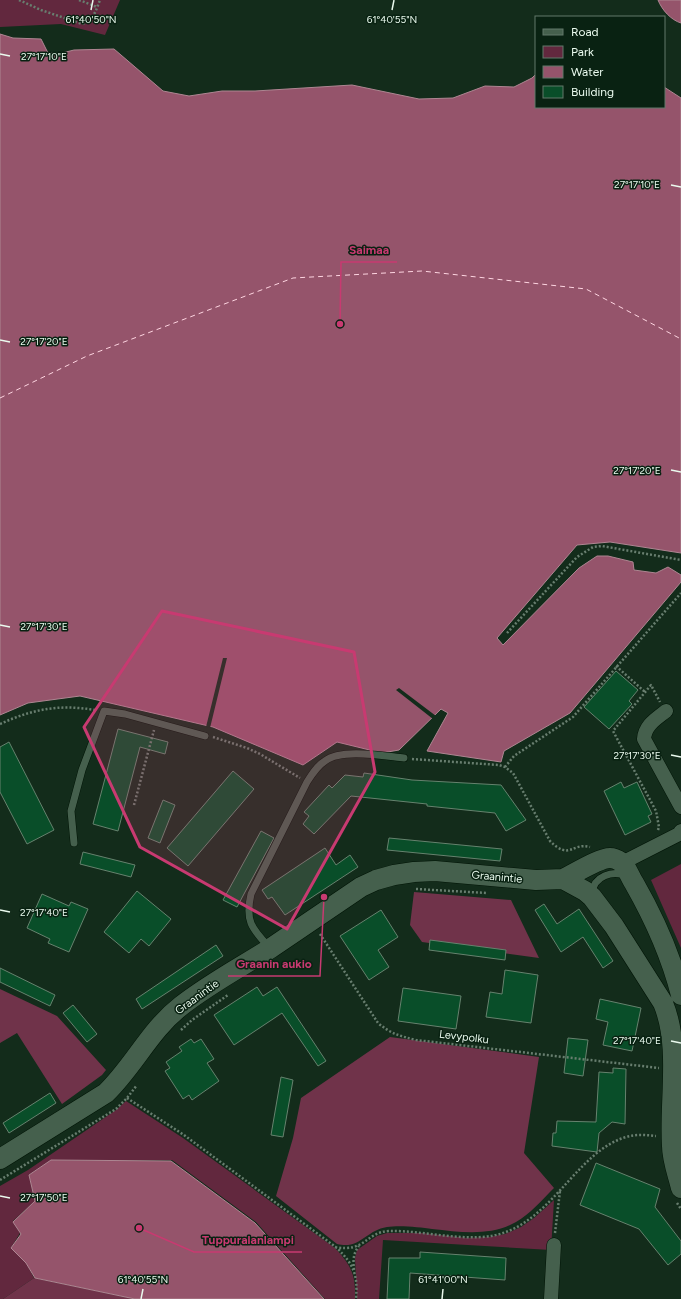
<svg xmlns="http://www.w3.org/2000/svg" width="681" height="1299" font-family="Figtree,sans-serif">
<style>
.green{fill:#62283e}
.forest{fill:#70334a}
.water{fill:#95546b;stroke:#ae8692}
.pier{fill:#132c1b}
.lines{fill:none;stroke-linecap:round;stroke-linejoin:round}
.ferry{stroke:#fed5e1;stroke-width:1;stroke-dasharray:5 4;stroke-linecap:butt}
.building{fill:#094e29;stroke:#66826e}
.lane-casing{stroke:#001406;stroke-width:8}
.street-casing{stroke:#001406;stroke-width:15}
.secondary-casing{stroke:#001406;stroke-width:21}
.path{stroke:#687e6f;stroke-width:2.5;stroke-dasharray:2 2;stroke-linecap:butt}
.lane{stroke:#45604d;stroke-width:7}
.street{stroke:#45604d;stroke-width:14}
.secondary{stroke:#45604d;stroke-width:20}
.marked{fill:#c83a71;fill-opacity:0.2;stroke:#c83a71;stroke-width:3;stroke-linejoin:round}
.ticks{fill:none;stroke:#eafaee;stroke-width:1.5}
.labels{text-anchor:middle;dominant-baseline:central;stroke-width:3;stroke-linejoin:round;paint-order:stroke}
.street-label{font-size:11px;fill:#eafaee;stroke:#092212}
.ticks-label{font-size:10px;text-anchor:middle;fill:#eafaee;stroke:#092212;stroke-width:3;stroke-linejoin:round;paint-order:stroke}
.leader{fill:none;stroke:#c83a71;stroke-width:1.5}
.callout-dot{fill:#c83a71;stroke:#092212;stroke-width:1.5}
.callout-label{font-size:12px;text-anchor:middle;font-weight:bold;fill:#c83a71;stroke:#092212;stroke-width:3;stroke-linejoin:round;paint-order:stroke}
</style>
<rect width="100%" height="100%" fill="#132c1b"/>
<path class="green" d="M 0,0 L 120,0 L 105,35 L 61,24 L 0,27 Z
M 681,864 L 681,948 L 651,880 Z
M 126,1101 L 183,1138 L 335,1248 C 351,1265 356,1275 355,1299 L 325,1299 L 256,1222 L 172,1160 L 51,1160 L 29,1175 L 35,1201 L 13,1221 L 20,1233 L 11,1248 L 26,1262 L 34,1278 L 3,1299 L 0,1299 L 0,1186 L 28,1170 L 116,1110 Z
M 554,1200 L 551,1250 L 383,1240 L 379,1299 L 357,1299 L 355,1258 L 357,1250 L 377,1236 L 387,1233 L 422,1233 L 467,1238 L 489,1237 L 505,1234 L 521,1227 L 534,1218 Z"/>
<path class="forest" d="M 414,892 L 511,900 L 539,958 L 422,942 L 410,925 Z
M 0,989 L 57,1016 L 106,1070 L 102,1075 L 62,1104 L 17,1033 L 0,1043 Z
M 390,1037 L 539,1057 L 524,1153 L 554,1188 C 542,1200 530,1214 516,1222 C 490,1237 460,1232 432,1229 C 420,1227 399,1225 387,1227 C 366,1230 360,1250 337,1244 L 276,1196 L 293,1138 L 301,1098 Z
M 34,1278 L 135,1299 L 3,1299 Z"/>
<path class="water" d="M 658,0 L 681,0 L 681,23 C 671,20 662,10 658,0 Z
M 0,34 L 13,38 L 41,39 L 48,53 L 62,53 L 74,50 L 114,49 L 163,91 L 189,96 L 222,91 L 255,91 L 352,85 L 419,99 L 453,98 L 485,86 L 514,87 L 532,78 L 536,74 L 536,107 L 664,107 L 664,87 L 681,98 L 681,553 L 610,542 L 577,545 L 497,638 L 503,645 L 579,568 L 597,556 L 608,556 L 633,562 L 634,570 L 656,573 L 668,567 L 681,575 L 681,582 L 570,713 L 504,751 L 501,762 L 427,751 L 448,713 L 441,709 L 399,750 L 382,753 L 337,742 L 303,765 L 213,727 L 80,696 L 28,703 L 0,715 Z
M 51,1160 L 171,1161 L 255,1223 L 324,1299 L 135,1299 L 35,1278 L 26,1263 L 11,1248 L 21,1234 L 13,1222 L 35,1201 L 29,1175 Z"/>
<path class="pier" d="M 223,658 L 227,658 L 210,728 L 206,727 Z
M 399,688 L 436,716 L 433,719 L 396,690 Z"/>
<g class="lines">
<path class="ferry" d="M 0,398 L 87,356 L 293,278 L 422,271 L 586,289 L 681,339"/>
</g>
<path class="building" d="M 616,671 L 638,690 L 629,701 L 632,704 L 609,729 L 584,707 Z
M 118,729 L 168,742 L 165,754 L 140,747 L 118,831 L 93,824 Z
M 9,742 L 54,830 L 27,844 L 0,792 L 0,747 Z
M 233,771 L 254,789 L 188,866 L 167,848 Z
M 364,773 L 412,780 L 501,785 L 526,820 L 506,831 L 495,813 L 427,806 L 427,804 L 351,796 L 314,834 L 303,824 L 309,816 L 304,812 L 329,785 L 332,788 L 345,775 L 363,777 Z
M 621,782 L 624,788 L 637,782 L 652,814 L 648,816 L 651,822 L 625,835 L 604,791 Z
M 163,800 L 175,805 L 160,843 L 148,838 Z
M 261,831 L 274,838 L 237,907 L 223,900 Z
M 389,838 L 502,849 L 500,861 L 387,850 Z
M 325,848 L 336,865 L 350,855 L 358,867 L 285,915 L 272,897 L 268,899 L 262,890 Z
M 83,852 L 135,865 L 131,877 L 80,864 Z
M 137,891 L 171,919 L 149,946 L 141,939 L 129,953 L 104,932 Z
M 42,894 L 69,906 L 71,902 L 88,909 L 69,952 L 48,943 L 50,939 L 27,928 Z
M 544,904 L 557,924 L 579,909 L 613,961 L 603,968 L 583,937 L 561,952 L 535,910 Z
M 381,910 L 398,937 L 378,950 L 389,967 L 369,980 L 340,936 Z
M 430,940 L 506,950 L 505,960 L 429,950 Z
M 216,945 L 223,956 L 142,1009 L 136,999 Z
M 0,968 L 55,995 L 50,1006 L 0,982 Z
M 505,970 L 538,975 L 531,1023 L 486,1017 L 490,992 L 502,994 Z
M 257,987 L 263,996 L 277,987 L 326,1061 L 318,1066 L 282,1013 L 234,1045 L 214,1015 Z
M 403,988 L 461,996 L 456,1029 L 398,1021 Z
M 600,999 L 641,1008 L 632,1051 L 603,1045 L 608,1022 L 596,1019 Z
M 73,1005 L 97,1034 L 87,1042 L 63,1013 Z
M 568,1038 L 588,1040 L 583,1076 L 564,1073 Z
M 191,1039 L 194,1043 L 201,1039 L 214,1059 L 207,1063 L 219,1081 L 192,1100 L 189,1095 L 183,1099 L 165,1071 L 170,1068 L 166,1062 L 182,1051 L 179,1047 Z
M 613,1068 L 626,1069 L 625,1124 L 612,1122 L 599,1133 L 597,1152 L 552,1146 L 553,1133 L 556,1133 L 557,1121 L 596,1122 L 599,1072 L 613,1073 Z
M 281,1077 L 293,1080 L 283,1137 L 271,1135 Z
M 50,1093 L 56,1103 L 9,1133 L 3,1123 Z
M 596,1163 L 660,1189 L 655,1207 L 681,1241 L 681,1254 L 668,1265 L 639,1229 L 580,1205 Z
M 420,1252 L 506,1258 L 505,1280 L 410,1273 L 409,1299 L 387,1299 L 389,1258 L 420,1258 Z"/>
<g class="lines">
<g class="lane-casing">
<path id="lane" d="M 74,843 L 71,811 L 82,770 L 104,711 L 125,714 L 205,736
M 592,893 C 594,876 612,870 627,876
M 269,947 C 251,928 245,920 251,894 L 307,782 C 312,774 317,766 325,761 C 341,748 384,756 404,758"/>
</g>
<g class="street-casing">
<path id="street" d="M 666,711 C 656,719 645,725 644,739 L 681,807
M 622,863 L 679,834 L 681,831
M 551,1299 L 554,1245"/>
</g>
<g class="secondary-casing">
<path id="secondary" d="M 563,879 C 574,874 599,858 610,858 C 614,858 618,860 621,862 C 627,867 630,877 634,883 C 654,918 671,956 681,995
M 0,1159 L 106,1093 C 134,1066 150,1030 181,1006 C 209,984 241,967 271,948 C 301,928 331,907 361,887 L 376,880 L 394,875 L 414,872 L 435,871 L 536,880 L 563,879 L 585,891 L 592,897 L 614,926 L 663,1003 C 681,1046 669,1100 672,1146 C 672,1160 678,1175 681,1188"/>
</g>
<path class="path" d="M 19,0 L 41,10 L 82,24 C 93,22 96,10 100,0
M 79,0 L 97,7
M 507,633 L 577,557 L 593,547 L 602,546 L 681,560
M 616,666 L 645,692
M 0,724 C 33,709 59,704 95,710
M 213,737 L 247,748 L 260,754 L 300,778
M 412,759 L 499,765 L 505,767 L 513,773 L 550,841 C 570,861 572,842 590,847
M 505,767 L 514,756 L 573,717 L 681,593
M 134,805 L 154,730
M 658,830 L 659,827 L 656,811 L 613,731 L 651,685 L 660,702
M 416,889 L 487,893
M 320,934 L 378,1023 C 391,1034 400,1036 416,1040 L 659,1068
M 181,1030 L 192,1020 L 228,995
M 127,1098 L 184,1135 L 337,1248 C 354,1265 358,1275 356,1299
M 0,1180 L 116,1109 L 127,1098 L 137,1085
M 677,1203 L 681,1209
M 555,1233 L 560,1191
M 335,1247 C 365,1253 366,1232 389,1231 C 425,1230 473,1245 506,1232 C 555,1214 579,1151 626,1137 C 636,1134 646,1135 656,1136
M 354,1270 C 353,1261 353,1253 359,1246"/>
<use href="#lane" class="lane"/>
<use href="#street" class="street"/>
<use href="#secondary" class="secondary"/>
</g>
<path class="marked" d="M 162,611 L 354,652 L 375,772 L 287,929 L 140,847 L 84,727 Z"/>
<path class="ticks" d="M 91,10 L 93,0M 392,10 L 394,0M 0,54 L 10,56M 671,185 L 681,187M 0,340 L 10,342M 671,470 L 681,472M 0,625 L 10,627M 671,755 L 681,757M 0,910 L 10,912M 671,1041 L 681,1043M 0,1196 L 10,1198M 141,1299 L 143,1289M 442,1299 L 443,1289"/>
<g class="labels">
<g class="street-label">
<text transform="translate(497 877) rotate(5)">Graanintie</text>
<text transform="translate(197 997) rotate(-36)">Graanintie</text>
<text transform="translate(464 1037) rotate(7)">Levypolku</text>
</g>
</g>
<g class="ticks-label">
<text x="91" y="23">61°40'50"N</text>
<text x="392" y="23">61°40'55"N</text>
<text x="44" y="60">27°17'10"E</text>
<text x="637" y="188">27°17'10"E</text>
<text x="44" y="345">27°17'20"E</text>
<text x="637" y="474">27°17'20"E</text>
<text x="44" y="630">27°17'30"E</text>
<text x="637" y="759">27°17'30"E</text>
<text x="44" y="916">27°17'40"E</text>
<text x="637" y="1044">27°17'40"E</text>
<text x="44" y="1201">27°17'50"E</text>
<text x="143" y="1283">61°40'55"N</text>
<text x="443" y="1283">61°41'00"N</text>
</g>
<path class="leader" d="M340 324L341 262H397M324 897L320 976H228M139 1228L194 1252H302"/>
<g class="callout-dot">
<circle cx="340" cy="324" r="4"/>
<circle cx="324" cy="897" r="4"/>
<circle cx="139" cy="1228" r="4"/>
</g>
<g class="callout-label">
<text x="369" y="254">Saimaa</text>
<text x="274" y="968">Graanin aukio</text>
<text x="248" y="1244">Tuppuralanlampi</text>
</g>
<rect x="535" y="16" width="130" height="92" fill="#092212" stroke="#63786a"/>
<rect x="543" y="29" width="20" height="6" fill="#45604d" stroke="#63786a"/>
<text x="571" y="36" font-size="12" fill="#eafaee">Road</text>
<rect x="543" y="46" width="20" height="12" fill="#62283e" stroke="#63786a"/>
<text x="571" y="56" font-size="12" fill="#eafaee">Park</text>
<rect x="543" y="66" width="20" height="12" fill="#95546b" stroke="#63786a"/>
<text x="571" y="76" font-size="12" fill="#eafaee">Water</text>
<rect x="543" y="86" width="20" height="12" fill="#094e29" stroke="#63786a"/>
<text x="571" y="96" font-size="12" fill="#eafaee">Building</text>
</svg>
